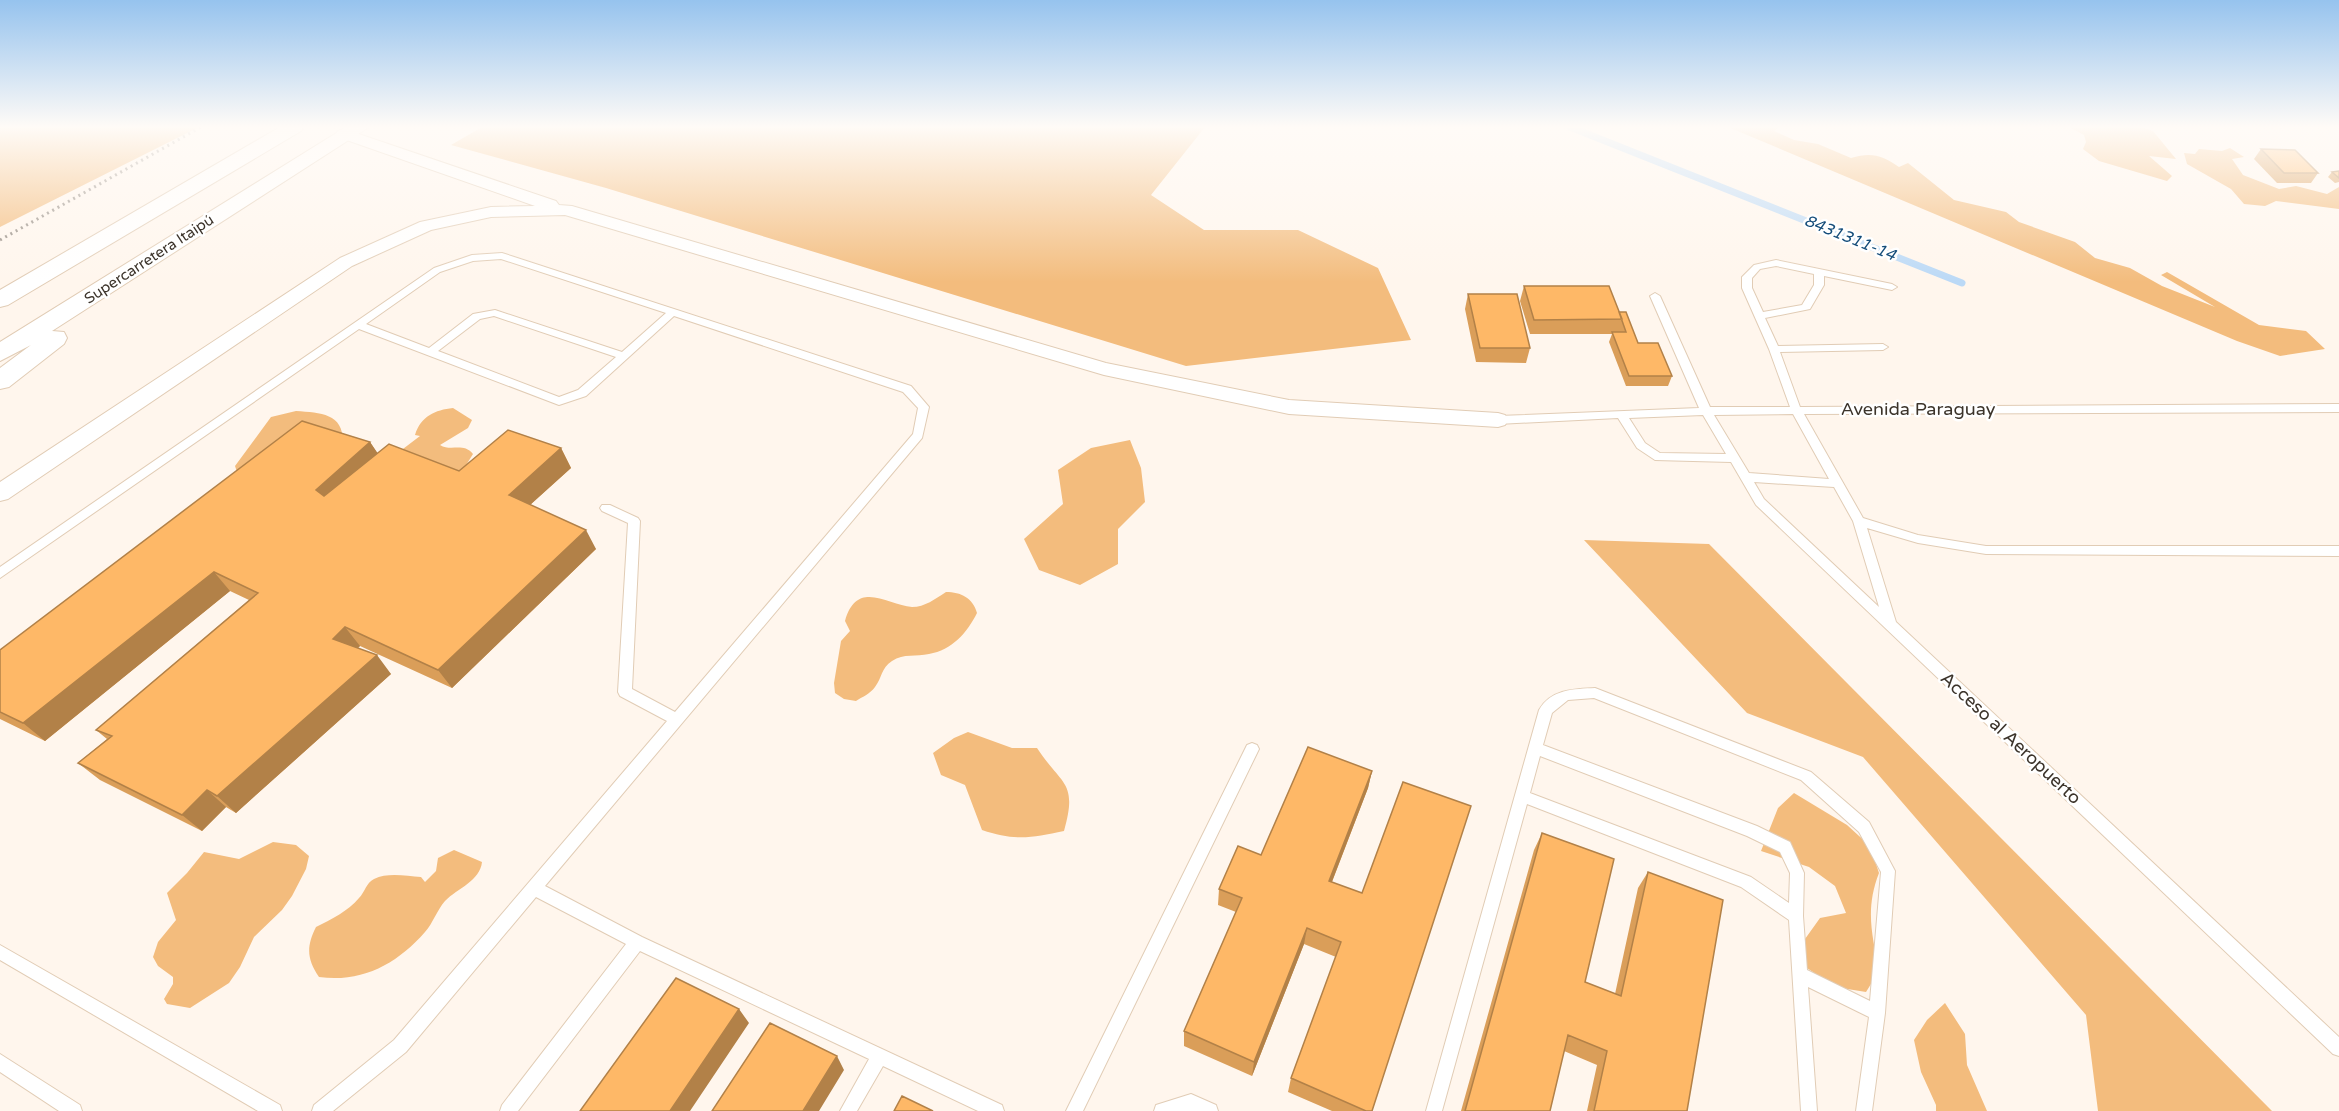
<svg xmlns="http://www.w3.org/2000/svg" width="2339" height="1111" font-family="'Varela Round',sans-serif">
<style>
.green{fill:#f3bc7d}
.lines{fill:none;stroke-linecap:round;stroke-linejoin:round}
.stream{stroke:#bbd9f6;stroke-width:7}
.service-casing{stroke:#e1ccb5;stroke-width:2}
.minor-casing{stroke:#e1ccb5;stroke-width:2}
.tertiary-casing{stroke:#e1ccb5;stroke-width:2}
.path{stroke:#958c83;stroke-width:3;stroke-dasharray:2 4;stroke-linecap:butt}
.service{fill:#fff;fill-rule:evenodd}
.minor{fill:#fff;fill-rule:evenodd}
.tertiary{fill:#fff;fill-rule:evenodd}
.wall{fill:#da9e59}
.shaded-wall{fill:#b28148}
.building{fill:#feb867;stroke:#b28148;stroke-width:1.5}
.labels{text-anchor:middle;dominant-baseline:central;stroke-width:5;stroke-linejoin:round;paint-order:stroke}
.far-street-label{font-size:15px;fill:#3c342b;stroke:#fff}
.far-water-label{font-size:16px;font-style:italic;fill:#154d7a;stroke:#fff}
.street-label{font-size:18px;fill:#3c342b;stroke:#fff}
</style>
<rect width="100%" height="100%" fill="#fff6ed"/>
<path class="green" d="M 0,127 L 199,127 L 0,227 Z
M 482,127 L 1205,127 L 1151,195 L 1204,230 L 1298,230 L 1378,268 L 1411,340 L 1186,366 L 606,188 L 451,145 Z
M 1728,127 L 1779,127 L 1774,131 L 1794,140 L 1818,144 L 1851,158 C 1871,152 1882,155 1899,167 L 1908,163 L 1954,200 L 2006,212 L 2019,222 L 2075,242 L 2095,258 L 2130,268 L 2162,286 L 2215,307 L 2161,275 L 2167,272 L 2259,325 L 2306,331 L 2325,349 L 2280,356 L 2237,341 Z
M 2069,127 L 2141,127 L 2153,131 L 2176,159 L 2149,156 L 2172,176 L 2167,181 L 2099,161 L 2083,149 L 2086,142 L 2084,135 Z
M 2230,148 L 2244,157 L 2232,159 L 2243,175 L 2279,189 L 2296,186 L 2327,194 L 2339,187 L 2339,209 L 2276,201 L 2265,206 L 2244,204 L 2231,189 L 2187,164 L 2184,153 L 2195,154 L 2199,149 L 2222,151 Z
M 453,408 L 472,420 L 468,428 L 440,445 C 451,452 463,442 473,454 L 463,470 L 452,475 L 395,455 L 420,436 L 415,435 C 421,416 435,410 453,408 Z
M 296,411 C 321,413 343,413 343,442 L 239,478 L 235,466 L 271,417 Z
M 1130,440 L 1141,468 L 1145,502 L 1118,529 L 1118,564 L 1080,585 L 1039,570 L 1024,539 L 1063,504 L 1058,470 L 1091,448 Z
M 1584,540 L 1709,544 L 2272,1111 L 2098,1111 L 2086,1015 L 1863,757 L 1747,713 Z
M 946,592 C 961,592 973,598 977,613 C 967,633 952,650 929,654 C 916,657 904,653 892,661 C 881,668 882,678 875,687 C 870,694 862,697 856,701 L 844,699 L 835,693 L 834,683 L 841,641 L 850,631 L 845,621 C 857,578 889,606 912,607 C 925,607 935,599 946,592 Z
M 968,732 L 1012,748 L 1037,748 C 1062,786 1078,781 1064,831 C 1032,838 1014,841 982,830 L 965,785 L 941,775 L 933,753 L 954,738 Z
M 1794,793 L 1847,825 L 1870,846 L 1879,873 C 1865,909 1872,934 1879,971 L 1866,992 L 1835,987 L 1807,968 L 1805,939 L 1820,918 L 1846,913 L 1835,886 L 1809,867 L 1761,851 L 1778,808 Z
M 273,842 L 296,845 L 309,856 L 306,869 L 292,896 L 282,910 L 254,937 L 240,967 L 229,983 L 190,1008 L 167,1004 L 164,999 L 173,984 L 173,977 L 158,966 L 153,957 L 158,942 L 176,920 L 167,893 L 187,873 L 204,852 L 239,859 Z
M 454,850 L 482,862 C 480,881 458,888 445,901 C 437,910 433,923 425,932 C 397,964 362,983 319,977 C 307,959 306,947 316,927 C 332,919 348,911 359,898 C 365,892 366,883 374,879 C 388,872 406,876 421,877 L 425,882 L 436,871 L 438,858 Z
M 1945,1003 L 1965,1034 L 1967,1065 L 1987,1111 L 1936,1111 L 1936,1105 L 1921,1072 L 1914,1040 L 1927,1020 Z"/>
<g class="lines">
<path class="stream" d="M 1570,127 L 1962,283"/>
<g class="service-casing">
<path id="service" d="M 502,253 L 911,386 L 929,407 L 922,438 L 545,886 L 642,937 L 1002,1105 L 1004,1111 L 978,1111 L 883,1066 L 857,1111 L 840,1111 L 869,1059 L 640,951 L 518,1111 L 500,1111 L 502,1105 L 626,944 L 536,897 L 406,1052 L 333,1111 L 312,1111 L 314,1105 L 394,1040 L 667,721 L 620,696 L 618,692 L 628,523 L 602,511 L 600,508 L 602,505 L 610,505 L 638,518 L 640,521 L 632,689 L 675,712 L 913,434 L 918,408 L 903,392 L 674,316 L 586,396 L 559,405 L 359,329 L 0,578 L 0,567 L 434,268 L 472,255 ZM 501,259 L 666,313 L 622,352 L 495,310 L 473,314 L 429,348 L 366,324 L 440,272 L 473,261 ZM 494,316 L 616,357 L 578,390 L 559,397 L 438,351 L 480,319 Z
M 1776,260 L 1892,284 L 1897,287 L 1892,290 L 1824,276 L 1824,285 L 1810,309 L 1765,318 L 1778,346 L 1883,344 L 1888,347 L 1883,350 L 1780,352 L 1800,407 L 2339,404 L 2339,412 L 1804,414 L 1863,518 L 1918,535 L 1986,546 L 2339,546 L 2339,556 L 1986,554 L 1918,543 L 1867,528 L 1896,622 L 2339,1037 L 2339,1056 L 2333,1054 L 1756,505 L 1731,462 L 1655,460 L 1637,448 L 1618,418 L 1498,424 L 1493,420 L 1498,416 L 1699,408 L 1650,296 L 1655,293 L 1660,296 L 1710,407 L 1790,407 L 1769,349 L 1742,288 L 1742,277 L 1754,265 ZM 1776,266 L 1814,274 L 1814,285 L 1802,305 L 1763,312 L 1752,288 L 1752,278 L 1760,269 ZM 1793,414 L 1829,479 L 1749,473 L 1714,415 ZM 1703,415 L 1726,454 L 1660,453 L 1645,443 L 1629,418 ZM 1754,482 L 1834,487 L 1853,521 L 1879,607 L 1764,499 Z
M 1595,688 L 1811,772 L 1869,822 L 1895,871 L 1885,1013 L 1872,1111 L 1856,1111 L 1869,1017 L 1808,987 L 1817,1111 L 1801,1111 L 1789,920 L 1741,887 L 1527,804 L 1442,1111 L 1426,1111 L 1539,710 C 1551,689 1574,689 1595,688 ZM 1594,698 L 1801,780 L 1859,832 L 1881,872 L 1870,1001 L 1807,970 L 1803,916 L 1804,873 L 1790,842 L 1757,826 L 1543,745 L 1552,713 L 1568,700 ZM 1540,756 L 1747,836 L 1780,852 L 1790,873 L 1789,903 L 1751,877 L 1530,793 Z
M 1252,743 L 1257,745 L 1259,749 L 1083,1111 L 1066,1111 L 1247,745 Z
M 0,945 L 280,1105 L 282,1111 L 258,1111 L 0,960 Z
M 0,1054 L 80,1105 L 82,1111 L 59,1111 L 0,1072 Z
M 1191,1094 L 1216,1105 L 1218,1111 L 1154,1111 L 1156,1105 Z"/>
</g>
<g class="minor-casing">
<path id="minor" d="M 344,129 L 556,201 L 559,205 L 572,206 L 1106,363 L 1289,400 L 1498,413 L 1505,415 L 1508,420 L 1505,425 L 1498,427 L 1289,414 L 1104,375 L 565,215 L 491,217 L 431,230 L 352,266 L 8,499 L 0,501 L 0,482 L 340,258 L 420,222 L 491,207 L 535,206 L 338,137 L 336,134 L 338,131 Z"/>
</g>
<g class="tertiary-casing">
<path id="tertiary" d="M 280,127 L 304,127 L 301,131 L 8,305 L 0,307 L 0,290 Z
M 346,127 L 369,127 L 52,331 L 64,332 L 67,338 L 64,344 L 9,387 L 0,389 L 0,368 L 31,345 L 0,361 L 0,342 Z"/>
</g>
<path class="path" d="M 0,240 L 201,127"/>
<use href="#service" class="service"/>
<use href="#minor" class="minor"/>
<use href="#tertiary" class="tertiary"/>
</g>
<path class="wall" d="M 2261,149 L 2318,173 L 2311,183 L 2277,183 L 2254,159 Z
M 2339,171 L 2339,182 L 2335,183 L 2328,177 L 2332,172 Z
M 1524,286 L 1619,312 L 1638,343 L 1672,376 L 1668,386 L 1626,386 L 1609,342 L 1612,334 L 1530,334 L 1520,301 Z
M 1468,294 L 1530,348 L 1526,363 L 1476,362 L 1465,309 Z
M 370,442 L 377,453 L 459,471 L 561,448 L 571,468 L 530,505 L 596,549 L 452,688 L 360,646 L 358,648 L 391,674 L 236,813 L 226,807 L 202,831 L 100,780 L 78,763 L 107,739 L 96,730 L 249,600 L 230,591 L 45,741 L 0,719 L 0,650 Z
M 1372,771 L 1368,788 L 1332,882 L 1372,1111 L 1332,1111 L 1288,1092 L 1291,1078 L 1336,957 L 1304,944 L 1252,1076 L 1184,1046 L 1184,1031 L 1236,912 L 1218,905 L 1219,889 L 1261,855 Z
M 1542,833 L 1585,982 L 1615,994 L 1638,888 L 1648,872 L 1687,1111 L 1587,1111 L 1597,1065 L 1564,1051 L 1550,1111 L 1461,1111 L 1534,850 Z"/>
<path class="shaded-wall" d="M 370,442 L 383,461 L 330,509 L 316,490 Z
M 561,448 L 571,468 L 520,514 L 509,495 Z
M 586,530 L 596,549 L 452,688 L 438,670 Z
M 214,572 L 230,591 L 45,741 L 23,723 Z
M 345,627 L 360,646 L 348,657 L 333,639 Z
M 377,655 L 391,674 L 236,813 L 217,796 Z
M 1372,771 L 1368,788 L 1326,897 L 1329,881 Z
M 207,790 L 226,807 L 202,831 L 182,815 Z
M 1307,928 L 1304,944 L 1252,1076 L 1254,1062 Z
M 739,1009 L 749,1023 L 690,1111 L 670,1111 Z
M 837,1056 L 844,1070 L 819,1111 L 803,1111 Z"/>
<path class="building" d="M 2261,149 L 2295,150 L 2318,173 L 2284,173 Z
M 2339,171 L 2339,178 L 2332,172 Z
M 1524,286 L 1609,286 L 1622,319 L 1534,320 Z
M 1468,294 L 1517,294 L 1530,348 L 1480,348 Z
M 1619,312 L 1626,312 L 1638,343 L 1658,343 L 1672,376 L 1629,376 L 1612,332 L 1626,332 Z
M 302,421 L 370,442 L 316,490 L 324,496 L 389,444 L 459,471 L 508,430 L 561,448 L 509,495 L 586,530 L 438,670 L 345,627 L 333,639 L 377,655 L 217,796 L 207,790 L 182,815 L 78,763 L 112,736 L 96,730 L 258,593 L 214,572 L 23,723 L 0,712 L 0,650 Z
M 1308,747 L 1372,771 L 1329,881 L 1362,893 L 1403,782 L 1471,806 L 1372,1111 L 1366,1111 L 1291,1078 L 1341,942 L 1307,928 L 1254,1062 L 1184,1031 L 1242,898 L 1219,889 L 1238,846 L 1261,855 Z
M 1542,833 L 1614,859 L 1585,982 L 1621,996 L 1648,872 L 1723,900 L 1687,1111 L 1594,1111 L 1607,1051 L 1568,1035 L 1550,1111 L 1465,1111 Z
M 676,978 L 739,1009 L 670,1111 L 580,1111 Z
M 770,1023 L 837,1056 L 803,1111 L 712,1111 Z
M 902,1096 L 933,1111 L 894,1111 Z"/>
<linearGradient id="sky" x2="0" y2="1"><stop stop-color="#96c3ee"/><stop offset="0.45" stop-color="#fffbf7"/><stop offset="1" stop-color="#fffbf7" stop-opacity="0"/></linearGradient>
<rect width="2339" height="282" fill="url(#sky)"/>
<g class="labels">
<g class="far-street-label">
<text transform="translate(149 259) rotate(-33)">Supercarretera Itaipú</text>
</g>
<g class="far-water-label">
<text transform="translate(1850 238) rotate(22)">8431311-14</text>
</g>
<g class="street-label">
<text x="1918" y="409">Avenida Paraguay</text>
<text transform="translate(2011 738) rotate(43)">Acceso al Aeropuerto</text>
</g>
</g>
</svg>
